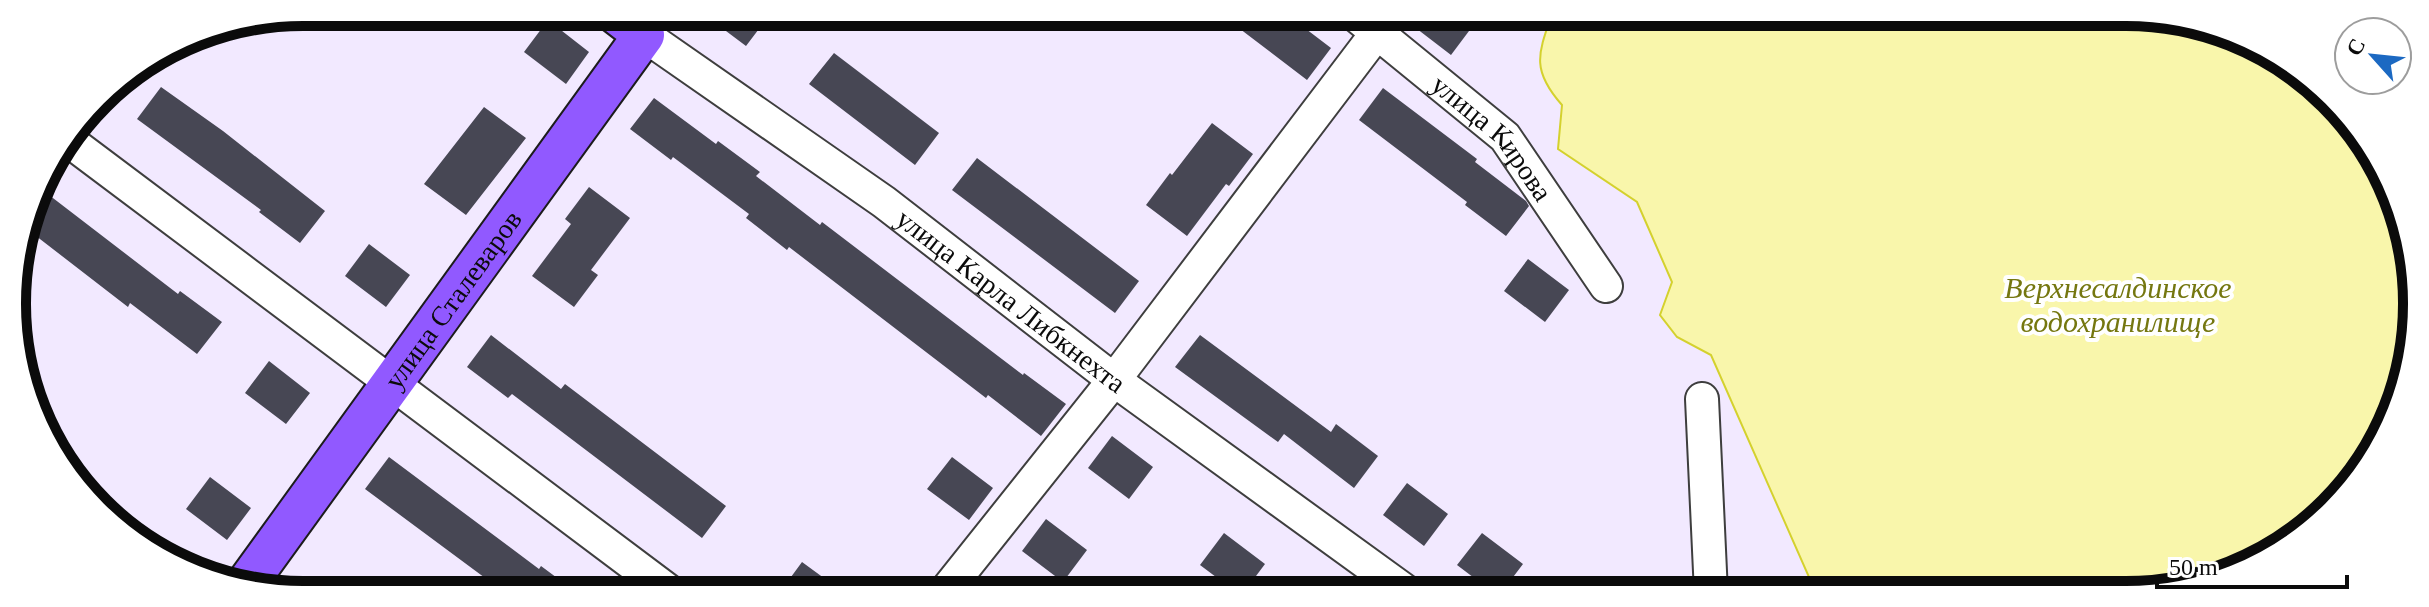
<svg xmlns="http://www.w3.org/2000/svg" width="2429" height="607" font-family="'Times New Roman',serif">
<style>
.water{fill:#f9f6ab;stroke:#d4d12e;stroke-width:2}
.building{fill:#474754}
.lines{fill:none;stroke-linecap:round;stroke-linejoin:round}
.minor-casing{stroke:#3e3e3e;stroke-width:36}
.major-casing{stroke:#1c1c1c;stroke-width:44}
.minor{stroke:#fff;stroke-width:32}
.major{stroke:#9159ff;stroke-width:40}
.labels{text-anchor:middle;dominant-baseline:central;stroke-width:8;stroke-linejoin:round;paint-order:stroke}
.street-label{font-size:28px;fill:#0b0b0b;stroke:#fff}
.water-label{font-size:30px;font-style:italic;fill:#757710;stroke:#fff}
.rim{fill:none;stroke:#0b0b0b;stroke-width:10}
</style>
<rect width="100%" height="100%" fill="#f2e9ff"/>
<path class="water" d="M 1552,14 L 2164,15 L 2272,51 L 2357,126 L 2407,228 L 2414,342 L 2387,433 L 2331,510 L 2254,565 L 2163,593 L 1816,593 L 1711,355 L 1677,337 L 1660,315 L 1672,282 L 1637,202 L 1558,149 L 1562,105 C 1531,70 1538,54 1552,14 Z"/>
<path class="building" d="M 702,13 L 771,13 L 746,46 Z
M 1219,13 L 1285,13 L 1331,48 L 1307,80 Z
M 1411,14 L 1463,14 L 1475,23 L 1451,55 L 1408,22 Z
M 548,20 L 589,52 L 566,84 L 524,52 Z
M 834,53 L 939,133 L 915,165 L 809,84 Z
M 161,87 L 223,131 L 325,211 L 300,243 L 259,212 L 261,210 L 137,119 Z
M 1383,88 L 1477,159 L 1475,162 L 1526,201 L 1529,206 L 1506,236 L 1465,205 L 1467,202 L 1359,120 Z
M 654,98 L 716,144 L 718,141 L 760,172 L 756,176 L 820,225 L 822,222 L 1023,375 L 1024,373 L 1066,404 L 1041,436 L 988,395 L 986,398 L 789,247 L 787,250 L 746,218 L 749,214 L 673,157 L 671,160 L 630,129 Z
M 484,107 L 526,138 L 466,215 L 424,184 Z
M 1212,123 L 1253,154 L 1229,186 L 1226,184 L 1187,236 L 1146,205 L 1170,173 L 1172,175 Z
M 977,158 L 1139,281 L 1115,313 L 952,190 Z
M 589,187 L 630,218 L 591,270 L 598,275 L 574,307 L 532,276 L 571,224 L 565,219 Z
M 49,195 L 178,294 L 180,291 L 222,322 L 197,354 L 130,303 L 128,307 L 27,229 L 29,222 Z
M 369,244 L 410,275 L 386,307 L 345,276 Z
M 1528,259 L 1569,290 L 1545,322 L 1504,291 Z
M 491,335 L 561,389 L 565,384 L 726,506 L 702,538 L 512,394 L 508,398 L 467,367 Z
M 1200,335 L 1331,432 L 1336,424 L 1378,456 L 1354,488 L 1284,434 L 1278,442 L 1175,367 Z
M 269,361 L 310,393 L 286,424 L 245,393 Z
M 1112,436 L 1153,467 L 1129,499 L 1088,468 Z
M 389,457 L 539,569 L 541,566 L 576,592 L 504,592 L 365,489 Z
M 952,457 L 993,488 L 969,520 L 927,489 Z
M 210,477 L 251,508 L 227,540 L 186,509 Z
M 1407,483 L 1448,514 L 1424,546 L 1383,515 Z
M 1046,519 L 1087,550 L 1063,582 L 1022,551 Z
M 1224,533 L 1265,564 L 1244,592 L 1236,592 L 1200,565 Z
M 1482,533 L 1523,564 L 1501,593 L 1494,593 L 1457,565 Z
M 802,562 L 843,592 L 780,592 Z"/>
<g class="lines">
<g class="minor-casing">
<g id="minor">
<path id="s1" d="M 661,12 L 644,35 L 884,202 L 1114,380 L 1408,593"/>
<path id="s2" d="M 1353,13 L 1505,137 L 1606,286"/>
<path d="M 68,140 L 670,592"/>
<path d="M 1702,399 L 1711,593"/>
<path d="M 945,592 L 1114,380 L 1392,13"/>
</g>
</g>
<g class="major-casing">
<g id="major">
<path id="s3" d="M 245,586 L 644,35 L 614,12"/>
</g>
</g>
<use href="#minor" class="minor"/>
<use href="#major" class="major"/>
</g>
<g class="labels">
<g class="street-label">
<text stroke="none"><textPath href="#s2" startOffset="188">улица Кирова</textPath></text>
<text stroke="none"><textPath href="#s3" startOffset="354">улица Сталеваров</textPath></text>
<text stroke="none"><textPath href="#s1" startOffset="482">улица Карла Либкнехта</textPath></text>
</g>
<g class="water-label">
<text x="2118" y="287">Верхнесалдинское<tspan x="2118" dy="34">водохранилище</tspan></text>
</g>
</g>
<path d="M0 0H2429V607H0ZM303 26H2126A277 277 0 0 1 2403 303V304A277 277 0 0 1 2126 581H303A277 277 0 0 1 26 304V303A277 277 0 0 1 303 26Z" fill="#fff" fill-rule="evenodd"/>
<path class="rim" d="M303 26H2126A277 277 0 0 1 2403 303V304A277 277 0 0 1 2126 581H303A277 277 0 0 1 26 304V303A277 277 0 0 1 303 26Z"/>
<g transform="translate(2373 56) rotate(297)"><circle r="38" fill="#ffffff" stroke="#9d9d9d" stroke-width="2"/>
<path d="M0-6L14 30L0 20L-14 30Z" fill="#1c69c2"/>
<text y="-12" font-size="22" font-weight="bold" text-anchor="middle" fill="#0b0b0b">С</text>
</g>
<path d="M2157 575v12h190v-12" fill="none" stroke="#0b0b0b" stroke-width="4"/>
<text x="2169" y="575" font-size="24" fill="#0b0b0b" stroke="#ffffff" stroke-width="6" paint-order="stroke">50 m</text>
</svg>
